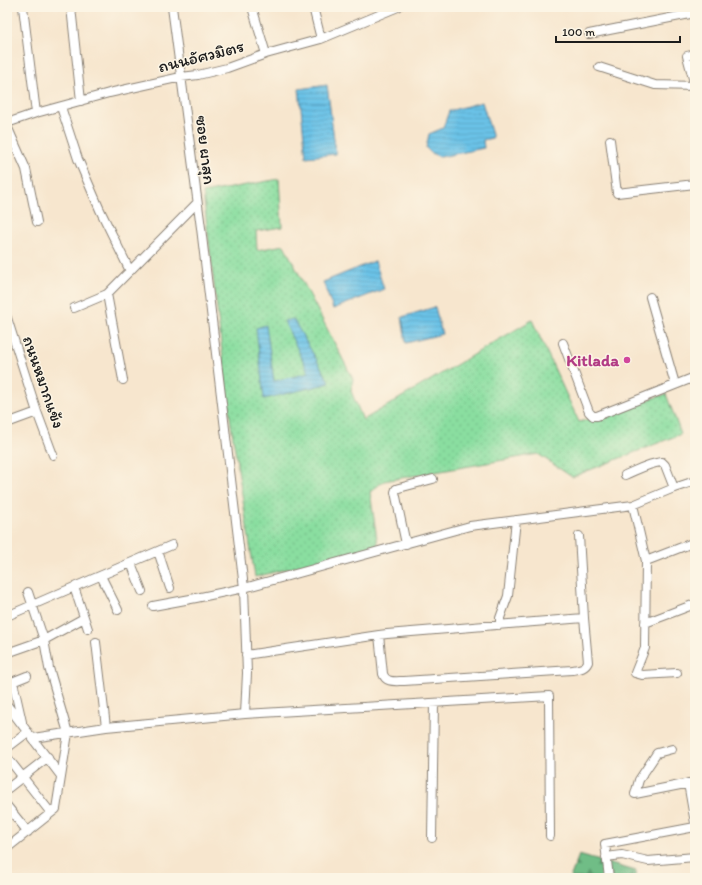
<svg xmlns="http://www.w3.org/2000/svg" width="702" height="885" font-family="Itim,'Playpen Sans Thai',sans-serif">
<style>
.grass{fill:url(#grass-dots);stroke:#537d5e}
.forest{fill:url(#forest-firs);stroke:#466c51}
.water{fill:url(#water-rules);stroke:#436f82}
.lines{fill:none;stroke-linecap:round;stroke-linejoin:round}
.minor-casing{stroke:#8a8175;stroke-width:10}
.minor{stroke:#fff;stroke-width:8}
.hotel-dot{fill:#d1479c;stroke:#fcf5e5;stroke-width:1.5}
.labels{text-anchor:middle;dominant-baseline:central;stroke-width:3;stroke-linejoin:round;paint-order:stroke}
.street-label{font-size:17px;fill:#1c1c1c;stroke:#fcf5e5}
.hotel-label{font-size:17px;font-weight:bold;fill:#b23c85;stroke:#fcf5e5;text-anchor:end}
</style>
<defs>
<pattern id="grass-dots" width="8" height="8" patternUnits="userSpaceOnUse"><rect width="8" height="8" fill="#8adea0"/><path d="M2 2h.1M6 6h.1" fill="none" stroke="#76be89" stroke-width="1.8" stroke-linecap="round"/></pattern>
<pattern id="forest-firs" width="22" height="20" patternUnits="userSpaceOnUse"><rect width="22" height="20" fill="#6fbd86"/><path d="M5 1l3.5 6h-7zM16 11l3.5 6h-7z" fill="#5a996d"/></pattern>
<pattern id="water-rules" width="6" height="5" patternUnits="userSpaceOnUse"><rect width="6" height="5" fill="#6ac2e7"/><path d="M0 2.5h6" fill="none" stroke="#5ba6c6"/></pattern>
</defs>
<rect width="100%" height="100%" fill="#fcf5e5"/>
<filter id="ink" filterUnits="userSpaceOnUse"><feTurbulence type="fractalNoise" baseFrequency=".025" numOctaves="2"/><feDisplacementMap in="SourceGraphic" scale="8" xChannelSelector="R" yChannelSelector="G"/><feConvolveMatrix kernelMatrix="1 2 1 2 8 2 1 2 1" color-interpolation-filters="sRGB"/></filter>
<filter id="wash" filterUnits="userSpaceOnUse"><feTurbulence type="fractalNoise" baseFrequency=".012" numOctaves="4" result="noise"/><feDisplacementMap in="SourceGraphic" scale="16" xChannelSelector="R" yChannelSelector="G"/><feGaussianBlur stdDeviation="0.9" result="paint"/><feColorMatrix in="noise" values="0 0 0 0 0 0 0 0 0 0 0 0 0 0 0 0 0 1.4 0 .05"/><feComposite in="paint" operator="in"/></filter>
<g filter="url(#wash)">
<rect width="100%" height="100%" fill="#f7e6ce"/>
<path class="grass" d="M 279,179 L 282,227 L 256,231 L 257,250 L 284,245 L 353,379 L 351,391 L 363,420 L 532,320 L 579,422 L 666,394 L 681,434 L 572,477 L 538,454 L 384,481 L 370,492 L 378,546 L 255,577 L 231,425 L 203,193 Z"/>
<path class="forest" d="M 579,855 L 636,871 L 637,878 L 570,878 Z"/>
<path class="water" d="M 327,85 L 336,154 L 306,157 L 299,89 Z
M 482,102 L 493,138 L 483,140 L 484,148 L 440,157 L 431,153 L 426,148 L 429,134 L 443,128 L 449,111 Z
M 375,261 L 384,289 L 333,309 L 323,282 Z
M 435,307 L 442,334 L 406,343 L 402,317 Z
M 293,319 L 330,383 L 264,399 L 256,328 L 266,325 L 274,381 L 309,373 L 284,321 Z"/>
</g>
<g filter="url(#ink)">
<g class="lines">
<g class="minor-casing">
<path id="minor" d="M 23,7 L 36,113
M 71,7 L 81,101
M 172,7 L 201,228 L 244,588 L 247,673 L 245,714
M 252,7 L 266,54
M 313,7 L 321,39
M 589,34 L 695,13
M 695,54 L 687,56 L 695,86
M 599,67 L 655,85 L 695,86
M 61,107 L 78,159 L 100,210 L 130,271
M 7,123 L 36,113 L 109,93 L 181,77 L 198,75 L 227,68 L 266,54 L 321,39 L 398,7
M 7,126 L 26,169 L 37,222
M 610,140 L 617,193 L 695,184
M 107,294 L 123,380
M 650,297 L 675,384
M 74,308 L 107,294 L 197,203
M 7,318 L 37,412 L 53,455
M 563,343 L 589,412 L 593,416 L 597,416 L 695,377
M 7,423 L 37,412
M 625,475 C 637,470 649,463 662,462 L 665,465 L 674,488
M 633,505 L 646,561 L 695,542
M 579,536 L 584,618
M 406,544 L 395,492 L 396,489 L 399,488 L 433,479
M 158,551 L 170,588
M 646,561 L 645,648 L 635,673 L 642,675 L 677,673
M 131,563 L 142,591
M 101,576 L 118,610
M 74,587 L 172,545
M 153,606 L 196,598 L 244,588 L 470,526 L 633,505 L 674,488 L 695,481
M 7,616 L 74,587 L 88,629
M 645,623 L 695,604
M 500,625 L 500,618 L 508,596 L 516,520
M 96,642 L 106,727 L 245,714 L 549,696 L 550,836
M 7,653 L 44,640 L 84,618
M 246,655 L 379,635 L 387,634 L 584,618 L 588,662 C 585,669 579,669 572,670 L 404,681 C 395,681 386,683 383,674 L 379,635
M 13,682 L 22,722
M 7,684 L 27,676
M 7,705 L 61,776
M 33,738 L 106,727
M 7,748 L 28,732
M 672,749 L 657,753 L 639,780 L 635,794 L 695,782
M 7,757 L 51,813
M 688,783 L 695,823
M 7,789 L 48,757
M 7,806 L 28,832
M 432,838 L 434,703
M 7,848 L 56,809 L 68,733 L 49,668 L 44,640 L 28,592
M 606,857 L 622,855 L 648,861 L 695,857
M 609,878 L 605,844 L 695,827"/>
</g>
<use href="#minor" class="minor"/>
</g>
</g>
<circle class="hotel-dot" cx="627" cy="360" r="4"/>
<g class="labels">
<g class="street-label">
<text transform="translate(201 56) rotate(-14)">ถนนอัศวมิตร</text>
<text transform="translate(206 150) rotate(83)">ซอย ผาสุก</text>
<text transform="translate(44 382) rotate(71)">ถนนหมากแข้ง</text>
</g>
<g class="hotel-label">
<text x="619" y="360">Kitlada</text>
</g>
</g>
<rect width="702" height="885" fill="none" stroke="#fcf5e5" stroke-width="24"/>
<path d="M556 36v6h124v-6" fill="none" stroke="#1c1c1c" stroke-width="2"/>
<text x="562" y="36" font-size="12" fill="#1c1c1c" stroke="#fcf5e5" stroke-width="3" paint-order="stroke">100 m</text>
</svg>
